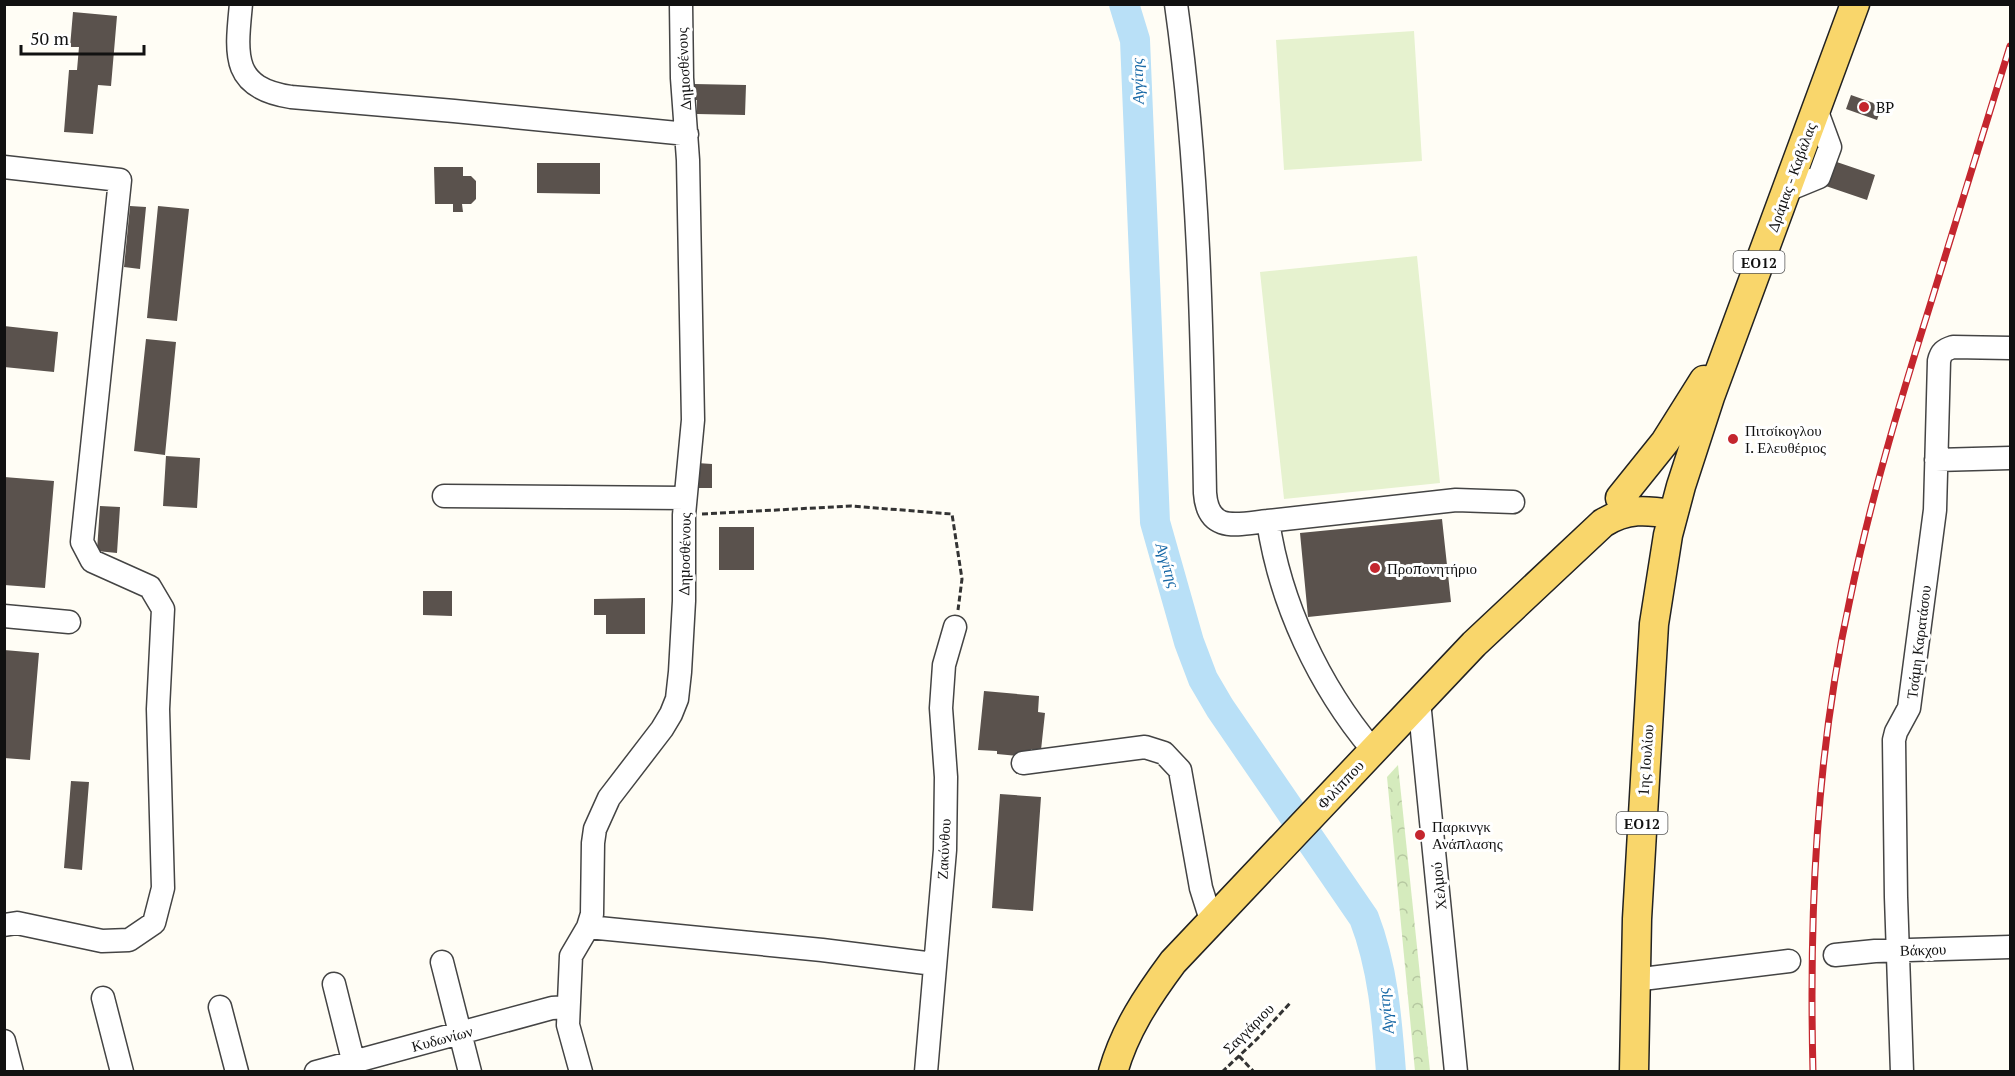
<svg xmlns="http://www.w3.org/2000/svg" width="2015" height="1076" font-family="'PT Serif',serif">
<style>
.park{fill:url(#park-crowns)}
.pitch{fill:#e6f2cf}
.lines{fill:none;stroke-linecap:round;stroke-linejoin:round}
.river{stroke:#b9e0f7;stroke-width:30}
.building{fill:#5a524d}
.minor-casing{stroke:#444;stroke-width:25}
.major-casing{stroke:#222;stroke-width:31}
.path{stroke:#333;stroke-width:3;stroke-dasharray:6 3;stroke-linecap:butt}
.minor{stroke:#fff;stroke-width:22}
.major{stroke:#f9d66b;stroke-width:28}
.rail-casing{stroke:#c4262e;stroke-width:7}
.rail{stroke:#fff;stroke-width:4.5;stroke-dasharray:14;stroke-linecap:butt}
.poi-dot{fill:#c4262e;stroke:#fff;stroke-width:2}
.labels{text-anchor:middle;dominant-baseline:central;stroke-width:6;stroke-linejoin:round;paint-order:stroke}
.shield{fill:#fff;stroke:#585858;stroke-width:1.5}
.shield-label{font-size:14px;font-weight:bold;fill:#111}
.street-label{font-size:15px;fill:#111;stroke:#fff}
.poi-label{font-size:15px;fill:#111;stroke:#fff;text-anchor:start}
.water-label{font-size:16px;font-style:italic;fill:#1768a6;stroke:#fff}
</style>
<defs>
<pattern id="park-crowns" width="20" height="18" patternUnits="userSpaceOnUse" patternTransform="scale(1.5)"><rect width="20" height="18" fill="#d5ebbd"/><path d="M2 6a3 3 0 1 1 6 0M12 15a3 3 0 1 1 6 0" fill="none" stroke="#b6c8a1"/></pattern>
</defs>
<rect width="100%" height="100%" fill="#fffdf5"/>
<path class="park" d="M 1398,765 L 1430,1071 L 1415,1071 L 1387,777 Z"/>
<path class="pitch" d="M 1414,31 L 1422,161 L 1284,170 L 1276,40 Z
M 1417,256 L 1440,483 L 1284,499 L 1260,272 Z"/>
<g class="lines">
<path class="river" d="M 1124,4 L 1135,40 L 1155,522 L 1189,642 L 1203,679 L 1220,708 L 1364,918 C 1383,967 1387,1019 1391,1072"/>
</g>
<path class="building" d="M 73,12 L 117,16 L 111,86 L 98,85 L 93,134 L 64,132 L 69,70 L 77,70 L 79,47 L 70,47 Z
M 694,84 L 746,85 L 745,115 L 697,114 L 697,100 L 694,100 Z
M 1851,95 L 1882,106 L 1877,120 L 1846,109 Z
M 1825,158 L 1875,175 L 1867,200 L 1817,183 Z
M 537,163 L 600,163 L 600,194 L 537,193 Z
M 434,167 L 463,167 L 463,176 L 471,176 L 476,181 L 476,199 L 471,204 L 462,204 L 463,212 L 453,212 L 453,204 L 435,204 Z
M 130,206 L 146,207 L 140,269 L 124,267 Z
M 158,206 L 189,209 L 177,321 L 147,318 Z
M 4,326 L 58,332 L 54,372 L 4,367 Z
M 146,339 L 176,342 L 165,455 L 134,451 Z
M 166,456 L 200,458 L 197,508 L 163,506 Z
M 697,463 L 712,464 L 712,488 L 696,488 Z
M 4,477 L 54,481 L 45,588 L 4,585 Z
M 100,506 L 120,507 L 117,553 L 97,551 Z
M 1442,519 L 1451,602 L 1308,617 L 1300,533 Z
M 719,527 L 754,527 L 754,570 L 719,570 Z
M 423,591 L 452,591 L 452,616 L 423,615 Z
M 645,598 L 645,634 L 606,634 L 606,615 L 594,615 L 594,599 Z
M 4,650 L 39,653 L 30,760 L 4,758 Z
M 984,691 L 1039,696 L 1038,712 L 1045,713 L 1041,750 L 1031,749 L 1030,757 L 997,754 L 997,751 L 978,750 Z
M 71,781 L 89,782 L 82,870 L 64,868 Z
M 1000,794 L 1041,797 L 1033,911 L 992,908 Z"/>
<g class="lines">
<g class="minor-casing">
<path id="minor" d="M 241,4 C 236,55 231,88 291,97 L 454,111 L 687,134
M 1176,4 C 1199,167 1202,330 1205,493 C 1208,534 1238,524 1268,521 C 1280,603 1319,686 1372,749
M 4,167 L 120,180 L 82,542 L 92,561 L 150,587 L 163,609 L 158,709 L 163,888 L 154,923 L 129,940 L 102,941 L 17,923 L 4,925
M 1785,191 L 1819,177 L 1830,147 L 1816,109
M 1936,460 L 2010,458
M 444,496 L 685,498
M 1268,521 L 1456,500 L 1513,502
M 4,616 L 69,622
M 1419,701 L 1456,1072
M 1023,763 L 1145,747 L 1164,753 L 1180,770 L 1201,888 L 1211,920
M 588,927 L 822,950 L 934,964
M 1835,955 L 1875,951 L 2010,947
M 442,962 L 470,1072
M 1634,980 L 1789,961
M 334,984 L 356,1072
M 103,998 L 122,1072
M 220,1007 L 237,1072
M 4,1041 L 12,1072
M 316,1072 L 552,1008 L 568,1007
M 581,1072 L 568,1025 L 571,956 L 588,927 L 592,914 L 593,843 L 595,829 L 609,798 L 662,729 L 671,714 L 677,699 L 680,672 L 684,601 L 684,515 L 693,420 L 688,160 L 682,78 L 681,4
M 926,1072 L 945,850 L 946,777 L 941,708 L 944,665 L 955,627
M 1902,1072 L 1896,897 L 1894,740 L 1896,732 L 1909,708 L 1935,510 L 1939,361 C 1941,352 1944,350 1953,347 L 2010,348"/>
</g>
<g class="major-casing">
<path id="major" d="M 1620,498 L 1665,442 L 1704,380
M 1113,1072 C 1125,1030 1147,997 1173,962 L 1474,644 L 1603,523 C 1627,508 1646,510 1673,514
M 1634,1072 L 1637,919 L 1651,675 L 1654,624 L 1668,535 L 1681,486 L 1710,397 L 1855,4"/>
</g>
<path class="path" d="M 702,514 L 851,506 L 952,514 L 962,579 L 958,610
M 1239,1056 L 1254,1072
M 1222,1072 L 1257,1039 L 1291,1002"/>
<use href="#minor" class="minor"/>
<use href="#major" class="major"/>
<g class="rail-casing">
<path id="rail" d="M 1813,1072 C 1809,914 1816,754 1850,599 C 1871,497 1901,398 1932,299 C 1958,214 1984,130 2010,46"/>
</g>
<use href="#rail" class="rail"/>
</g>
<g class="poi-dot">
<circle cx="1864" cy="107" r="6"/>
<circle cx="1733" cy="439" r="6"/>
<circle cx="1375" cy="568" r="6"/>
<circle cx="1420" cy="835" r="6"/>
</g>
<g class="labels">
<g class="shield">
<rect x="1733.5" y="251" width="51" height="22" rx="4.5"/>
<rect x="1616.5" y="812" width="51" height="22" rx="4.5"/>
</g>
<g class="shield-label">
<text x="1759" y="262">ΕΟ12</text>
<text x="1642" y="823">ΕΟ12</text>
</g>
<g class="street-label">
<text transform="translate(683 69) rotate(-93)">Δημοσθένους</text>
<text transform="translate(1791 177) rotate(-70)">Δράμας - Καβάλας</text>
<text transform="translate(684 554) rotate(-89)">Δημοσθένους</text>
<text transform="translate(1918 642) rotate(-83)">Τσάμη Καρατάσου</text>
<text transform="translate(1645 760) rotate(-86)">1ης Ιουλίου</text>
<text transform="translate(1340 784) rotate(-47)">Φιλίππου</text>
<text transform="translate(943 849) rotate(-87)">Ζακύνθου</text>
<text transform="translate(1438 886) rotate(-96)">Χελμού</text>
<text transform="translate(1923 949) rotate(-2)">Βάκχου</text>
<text transform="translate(1248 1028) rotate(-45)">Σαγγάριου</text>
<text transform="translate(442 1038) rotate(-15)">Κυδωνίων</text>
</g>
<g class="poi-label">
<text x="1876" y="107">BP</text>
<text x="1745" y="430">Πιτσίκογλου<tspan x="1745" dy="17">Ι. Ελευθέριος</tspan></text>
<text x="1387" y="568">Προπονητήριο</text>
<text x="1432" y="826">Παρκινγκ<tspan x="1432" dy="17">Ανάπλασης</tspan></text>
</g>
<g class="water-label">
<text transform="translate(1137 81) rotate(-92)">Αγγίτης</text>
<text transform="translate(1168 565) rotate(73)">Αγγίτης</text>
<text transform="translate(1385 1011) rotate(-97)">Αγγίτης</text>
</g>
</g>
<rect width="2015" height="1076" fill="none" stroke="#111111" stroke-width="12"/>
<path d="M21 45v9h123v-9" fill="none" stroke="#111111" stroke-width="3"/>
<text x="30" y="45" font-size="18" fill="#111111" stroke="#ffffff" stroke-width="4.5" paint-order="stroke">50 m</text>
</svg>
